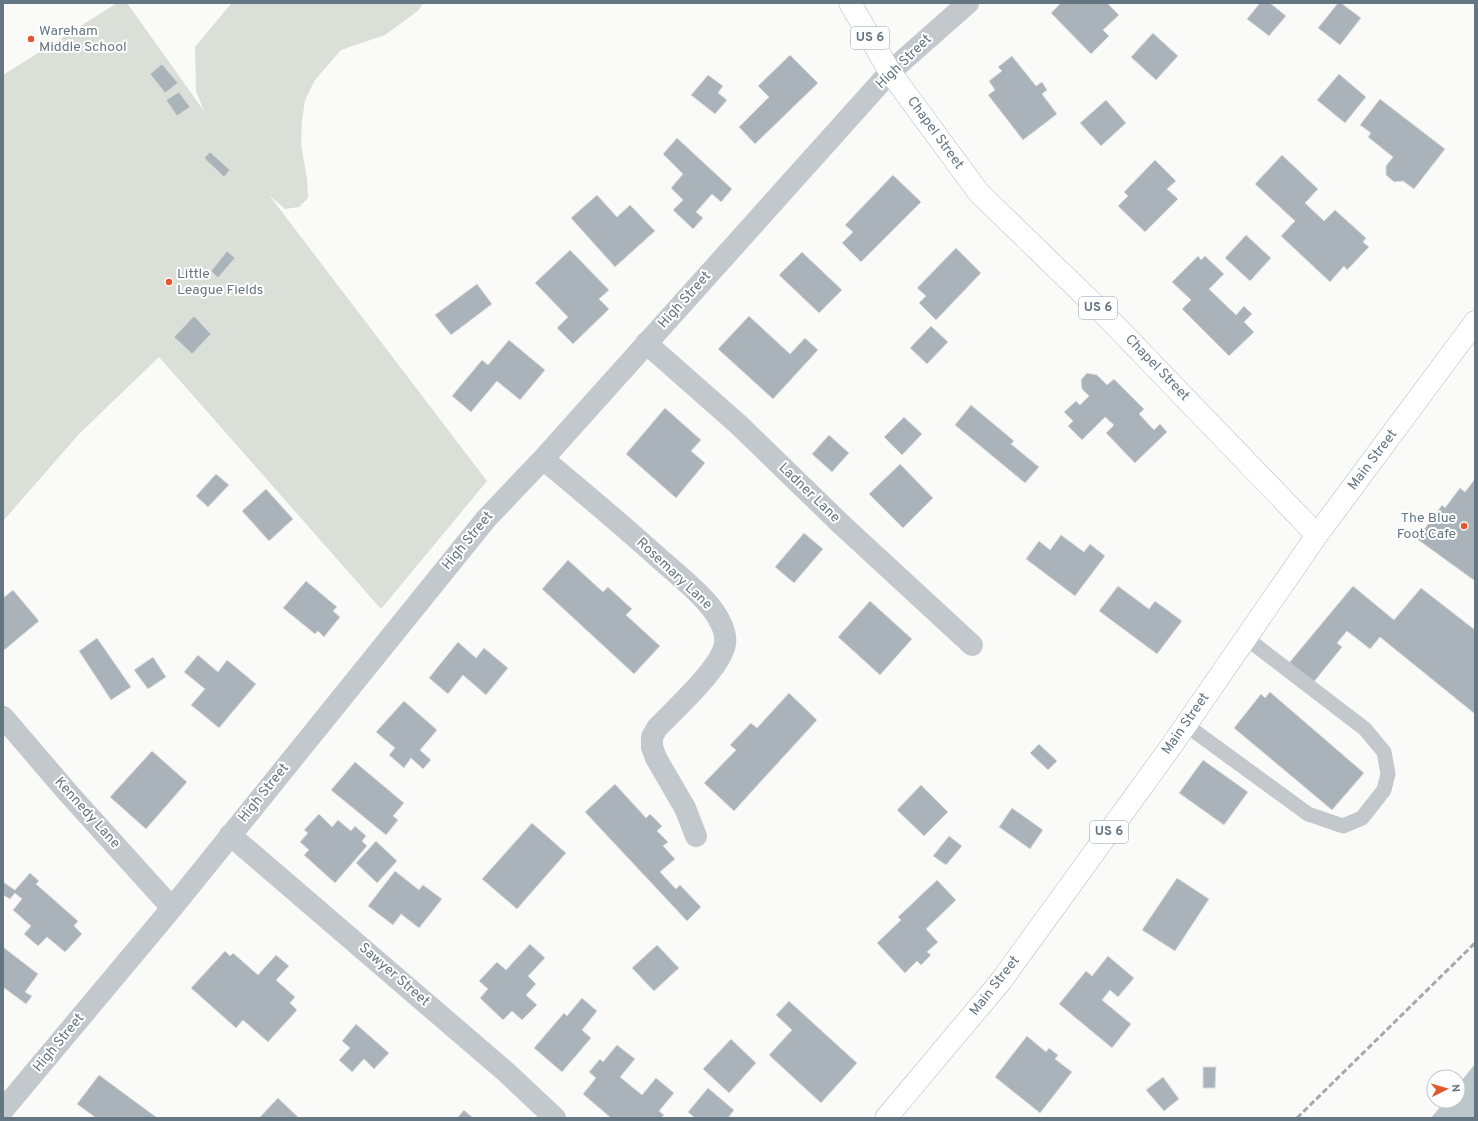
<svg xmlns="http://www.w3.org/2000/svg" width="1478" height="1121" font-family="Overpass,sans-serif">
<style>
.green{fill:#dadfd7}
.water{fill:#bbc7cb}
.building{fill:#aab3b9;stroke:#dcdcda}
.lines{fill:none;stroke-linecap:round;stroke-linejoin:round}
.secondary-casing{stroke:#b3babf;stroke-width:23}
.primary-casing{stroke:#b5babe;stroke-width:23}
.service{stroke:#c3c8cc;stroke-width:15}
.minor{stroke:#c3c8cc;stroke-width:22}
.secondary{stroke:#fff;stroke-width:22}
.primary{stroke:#fff;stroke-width:22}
.rail{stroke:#a2aab0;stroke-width:3;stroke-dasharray:6 3;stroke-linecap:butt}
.poi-dot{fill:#e4572e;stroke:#fff;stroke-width:1.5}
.labels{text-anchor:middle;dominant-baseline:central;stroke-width:4;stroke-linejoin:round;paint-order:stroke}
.shield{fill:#fff;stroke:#939fa8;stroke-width:1}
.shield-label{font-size:13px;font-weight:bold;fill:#657683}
.poi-label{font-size:14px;fill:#657683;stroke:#fff;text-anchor:start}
.street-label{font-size:14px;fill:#657683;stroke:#fff}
</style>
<rect width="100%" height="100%" fill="#fafaf8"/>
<path class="green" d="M 117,3 L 127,3 L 204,111 L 196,91 L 195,47 L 230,5 L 233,3 L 423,3 L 419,10 L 385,35 L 341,50 L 315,80 L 305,100 L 302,121 L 301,144 L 307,179 L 308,198 L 299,207 L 285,209 L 269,195 L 487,481 L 381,609 L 159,357 L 79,434 L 3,521 L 3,75 Z"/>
<path class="water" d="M 1475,1064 L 1475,1118 L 1431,1118 L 1445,1101 L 1458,1101 L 1458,1085 Z"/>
<path class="building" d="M 1061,3 L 1107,3 L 1119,15 L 1103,30 L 1109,36 L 1091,54 L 1051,13 Z
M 1260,3 L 1270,3 L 1286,16 L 1269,36 L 1247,19 Z
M 1338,3 L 1341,3 L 1361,18 L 1340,45 L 1318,28 Z
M 1153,33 L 1178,56 L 1156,80 L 1131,57 Z
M 790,55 L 818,83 L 755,144 L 739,127 L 769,97 L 758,86 Z
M 1012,56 L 1036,86 L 1042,82 L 1047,90 L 1042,94 L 1057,114 L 1023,140 L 988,95 L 995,90 L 989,81 L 1002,71 L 998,67 Z
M 162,64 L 178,83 L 165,93 L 150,74 Z
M 1339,74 L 1366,97 L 1345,123 L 1317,100 Z
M 708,75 L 723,86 L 718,93 L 727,100 L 715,114 L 691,95 Z
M 179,92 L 190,107 L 177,116 L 166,100 Z
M 1380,99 L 1445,149 L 1414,189 L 1403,181 L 1394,182 L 1386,175 L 1386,166 L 1393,157 L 1368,137 L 1371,133 L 1360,125 Z
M 1106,100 L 1126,123 L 1101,146 L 1080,123 Z
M 677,138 L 732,189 L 721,202 L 712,194 L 696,212 L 703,218 L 693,229 L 673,210 L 683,200 L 671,188 L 683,174 L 663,154 Z
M 210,152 L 230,170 L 224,177 L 204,158 Z
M 1282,155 L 1318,189 L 1305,203 L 1324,221 L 1335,210 L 1366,238 L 1363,242 L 1369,247 L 1347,270 L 1344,266 L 1330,282 L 1281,236 L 1295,221 L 1255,184 Z
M 1155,160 L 1176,181 L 1167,189 L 1178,199 L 1145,232 L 1118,206 L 1128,196 L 1124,192 Z
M 893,175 L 921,202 L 861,262 L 842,243 L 853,232 L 845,225 Z
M 597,195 L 617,217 L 630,205 L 655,231 L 615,267 L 571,218 Z
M 1246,235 L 1271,258 L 1250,281 L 1225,258 Z
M 956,248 L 981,273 L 936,320 L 919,303 L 926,296 L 917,288 Z
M 570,250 L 609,290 L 599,299 L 609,309 L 573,344 L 557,328 L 568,317 L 535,283 Z
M 227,251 L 235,258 L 218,278 L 211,271 Z
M 802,252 L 842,290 L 819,313 L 779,275 Z
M 1198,256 L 1201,260 L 1205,256 L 1224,274 L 1209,289 L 1236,315 L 1244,306 L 1252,314 L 1244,322 L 1254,332 L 1229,356 L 1182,309 L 1191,300 L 1172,282 Z
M 477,284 L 492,304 L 451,335 L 435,315 Z
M 194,316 L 211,334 L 192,354 L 174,337 Z
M 749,316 L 790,354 L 805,338 L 818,350 L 773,399 L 718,349 Z
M 931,326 L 948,342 L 927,364 L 910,348 Z
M 509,340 L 545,370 L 520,400 L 497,381 L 471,412 L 452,396 L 482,360 L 488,365 Z
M 1087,373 L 1097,375 L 1107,385 L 1114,379 L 1144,409 L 1139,414 L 1154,430 L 1160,424 L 1167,432 L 1135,463 L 1106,433 L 1114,425 L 1105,417 L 1082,440 L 1068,426 L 1073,421 L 1064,412 L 1076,401 L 1080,405 L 1089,396 L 1082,389 L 1081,380 Z
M 971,405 L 1014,441 L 1011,444 L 1039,467 L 1025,483 L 955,425 Z
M 665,408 L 701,440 L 691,451 L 705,463 L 676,498 L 626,454 Z
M 904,417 L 922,434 L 902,455 L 884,437 Z
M 829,435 L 849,453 L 832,472 L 812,454 Z
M 900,464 L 933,498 L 903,528 L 869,494 Z
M 216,474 L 229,485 L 208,507 L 196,496 Z
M 1475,479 L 1475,581 L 1417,539 L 1442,505 L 1445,508 L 1460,488 L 1465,492 Z
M 266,489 L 293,519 L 269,541 L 242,511 Z
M 804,533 L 823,549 L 794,583 L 775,567 Z
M 1061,535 L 1084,552 L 1090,544 L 1105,556 L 1075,596 L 1026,559 L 1039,541 L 1050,550 Z
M 568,560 L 603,592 L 608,587 L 632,609 L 626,615 L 660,646 L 634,674 L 542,589 Z
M 306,581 L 337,607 L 333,611 L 340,617 L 324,637 L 318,631 L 315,634 L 283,608 Z
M 1118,586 L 1149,609 L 1155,601 L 1182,621 L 1157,654 L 1099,611 Z
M 1353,586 L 1394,620 L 1421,588 L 1475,630 L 1475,714 L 1380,637 L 1370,649 L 1347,631 L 1337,643 L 1342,647 L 1313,683 L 1289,663 Z
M 13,590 L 39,621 L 3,651 L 3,598 Z
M 870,601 L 912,639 L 880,675 L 838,637 Z
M 97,638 L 131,687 L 111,700 L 79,651 Z
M 458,642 L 476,658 L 484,648 L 508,668 L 486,695 L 463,675 L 448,694 L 429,678 Z
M 198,655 L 218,672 L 227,660 L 256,684 L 219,728 L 191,705 L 205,689 L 184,672 Z
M 153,657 L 166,677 L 148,689 L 134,670 Z
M 1270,692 L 1364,773 L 1332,810 L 1234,728 L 1261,694 L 1265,698 Z
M 789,693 L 817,720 L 734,811 L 704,783 L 736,750 L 730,745 L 751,723 L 757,728 Z
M 404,701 L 437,730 L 420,750 L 431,760 L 423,769 L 411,758 L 404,768 L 389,755 L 395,748 L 376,732 Z
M 1039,744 L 1057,761 L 1048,770 L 1030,753 Z
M 152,751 L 187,782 L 146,829 L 110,797 Z
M 1203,760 L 1248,792 L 1224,825 L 1179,793 Z
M 355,762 L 404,803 L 393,816 L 398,820 L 386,835 L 331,790 Z
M 615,784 L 646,818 L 650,814 L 662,826 L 657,831 L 668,842 L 663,846 L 675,859 L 660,872 L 676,889 L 680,885 L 701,907 L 687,921 L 585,812 Z
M 921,785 L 948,812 L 924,836 L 897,810 Z
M 1012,808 L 1043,830 L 1030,849 L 999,827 Z
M 319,814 L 332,827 L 338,820 L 351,831 L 355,826 L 366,836 L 362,841 L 367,846 L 335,883 L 304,855 L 309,850 L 300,842 L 308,833 L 304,830 Z
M 532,823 L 566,853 L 517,909 L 482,879 Z
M 949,836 L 962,846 L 946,865 L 933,856 Z
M 376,841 L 397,861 L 377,883 L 356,863 Z
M 395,871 L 419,890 L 423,885 L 442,899 L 419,928 L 401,914 L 393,925 L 368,906 Z
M 30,873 L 39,881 L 36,884 L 78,921 L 74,926 L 82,934 L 65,952 L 47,937 L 38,946 L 24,934 L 31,926 L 13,910 L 22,899 L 15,893 L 10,899 L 3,895 L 3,882 L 15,890 Z
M 1177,878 L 1209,899 L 1175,951 L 1142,930 Z
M 937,880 L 956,900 L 926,929 L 938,942 L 927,952 L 931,955 L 921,965 L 917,961 L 905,973 L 877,943 L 901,920 L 898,917 Z
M 530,944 L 545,958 L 528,976 L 536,984 L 526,995 L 537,1005 L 522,1020 L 512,1011 L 503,1020 L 480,998 L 488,989 L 479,981 L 497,962 L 506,970 Z
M 657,945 L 679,968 L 654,991 L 632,968 Z
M 3,947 L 38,974 L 25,992 L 32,996 L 26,1004 L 3,987 Z
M 225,951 L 230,956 L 233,953 L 258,975 L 276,955 L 289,966 L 276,980 L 295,997 L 290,1003 L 297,1010 L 268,1042 L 243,1020 L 236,1028 L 191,988 Z
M 1108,956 L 1134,978 L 1118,997 L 1110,990 L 1102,1000 L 1131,1024 L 1112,1048 L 1059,1004 L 1086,971 L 1092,976 Z
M 582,998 L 597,1011 L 582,1030 L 591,1038 L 562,1072 L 534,1048 L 564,1013 L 567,1016 Z
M 789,1001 L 857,1063 L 821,1103 L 769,1055 L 792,1030 L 776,1015 Z
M 356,1024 L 389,1053 L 374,1069 L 364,1059 L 352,1072 L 339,1060 L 350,1048 L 342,1041 Z
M 1027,1036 L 1046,1052 L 1049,1048 L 1058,1055 L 1055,1059 L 1072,1072 L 1040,1113 L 995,1077 Z
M 731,1039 L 756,1063 L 729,1093 L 703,1069 Z
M 617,1045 L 635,1059 L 620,1077 L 642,1095 L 656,1078 L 674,1093 L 659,1111 L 664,1115 L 661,1118 L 611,1118 L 583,1094 L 596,1078 L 589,1072 L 600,1059 L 603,1062 Z
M 1203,1067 L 1216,1067 L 1215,1088 L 1203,1088 Z
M 99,1075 L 156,1117 L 155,1118 L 96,1118 L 77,1104 Z
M 1163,1077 L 1179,1099 L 1164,1111 L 1146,1090 Z
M 708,1088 L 734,1110 L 728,1118 L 695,1118 L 688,1112 Z
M 278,1098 L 299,1118 L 259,1118 Z
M 464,1110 L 473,1118 L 457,1118 Z"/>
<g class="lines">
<g class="secondary-casing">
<path id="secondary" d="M 1317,535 L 1475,322"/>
</g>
<g class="primary-casing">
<path id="primary" d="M 850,3 L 890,72 L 979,193 L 1108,318 L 1317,535 L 1172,745 L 1001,981 L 886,1118"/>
</g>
<path class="service" d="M 1186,725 L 1308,814 L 1343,826 L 1362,818 L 1384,790 L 1388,774 L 1384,752 L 1365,729 L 1246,638"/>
<path class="minor" d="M 646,343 L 739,425 L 842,525 L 972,645
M 543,459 C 583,492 622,525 661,560 C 677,574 701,593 713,610 C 720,620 727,632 725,644 C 721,668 675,709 657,728 L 652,737 L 652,747 L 656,758 L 685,808 L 696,836
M 3,717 L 69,794 L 172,908
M 230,835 L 506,1072 L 555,1118
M 3,1110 L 172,908 L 486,519 L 543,459 L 890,72 L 968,3"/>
<use href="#secondary" class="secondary"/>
<use href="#primary" class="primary"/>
<path class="rail" d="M 1297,1118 L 1475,943"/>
</g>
<g class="poi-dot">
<circle cx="31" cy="39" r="4"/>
<circle cx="169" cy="282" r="4"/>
<circle cx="1464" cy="526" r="4"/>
</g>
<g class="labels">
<g class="shield">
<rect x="851" y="27" width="38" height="22" rx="3"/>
<rect x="1079" y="297" width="38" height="22" rx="3"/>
<rect x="1090" y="821" width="38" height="22" rx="3"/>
</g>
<g class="shield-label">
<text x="870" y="38">US 6</text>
<text x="1098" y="308">US 6</text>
<text x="1109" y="832">US 6</text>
</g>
<g class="poi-label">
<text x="39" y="31">Wareham<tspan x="39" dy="16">Middle School</tspan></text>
<text x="177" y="274">Little<tspan x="177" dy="16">League Fields</tspan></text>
<text x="1456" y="518" text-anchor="end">The Blue<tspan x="1456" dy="16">Foot Cafe</tspan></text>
</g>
<g class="street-label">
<text transform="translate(904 62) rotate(-44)">High Street</text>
<text transform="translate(935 133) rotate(54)">Chapel Street</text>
<text transform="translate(685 300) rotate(-48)">High Street</text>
<text transform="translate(1157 368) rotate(46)">Chapel Street</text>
<text transform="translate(1373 460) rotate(-53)">Main Street</text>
<text transform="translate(809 493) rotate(44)">Ladner Lane</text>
<text transform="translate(468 541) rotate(-50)">High Street</text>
<text transform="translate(674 574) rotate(43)">Rosemary Lane</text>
<text transform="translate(1186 724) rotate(-55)">Main Street</text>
<text transform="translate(264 793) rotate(-51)">High Street</text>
<text transform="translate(87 813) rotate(48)">Kennedy Lane</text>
<text transform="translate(394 975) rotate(41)">Sawyer Street</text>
<text transform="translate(995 986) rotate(-52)">Main Street</text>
<text transform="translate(59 1043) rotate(-50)">High Street</text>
</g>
</g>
<rect width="1478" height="1121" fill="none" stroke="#657683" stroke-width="8"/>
<g transform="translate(1446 1089) rotate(85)"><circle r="19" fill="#ffffff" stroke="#c1c8cd"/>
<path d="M0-3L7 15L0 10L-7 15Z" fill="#e4572e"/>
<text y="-6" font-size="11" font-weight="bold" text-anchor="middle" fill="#657683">N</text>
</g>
</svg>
